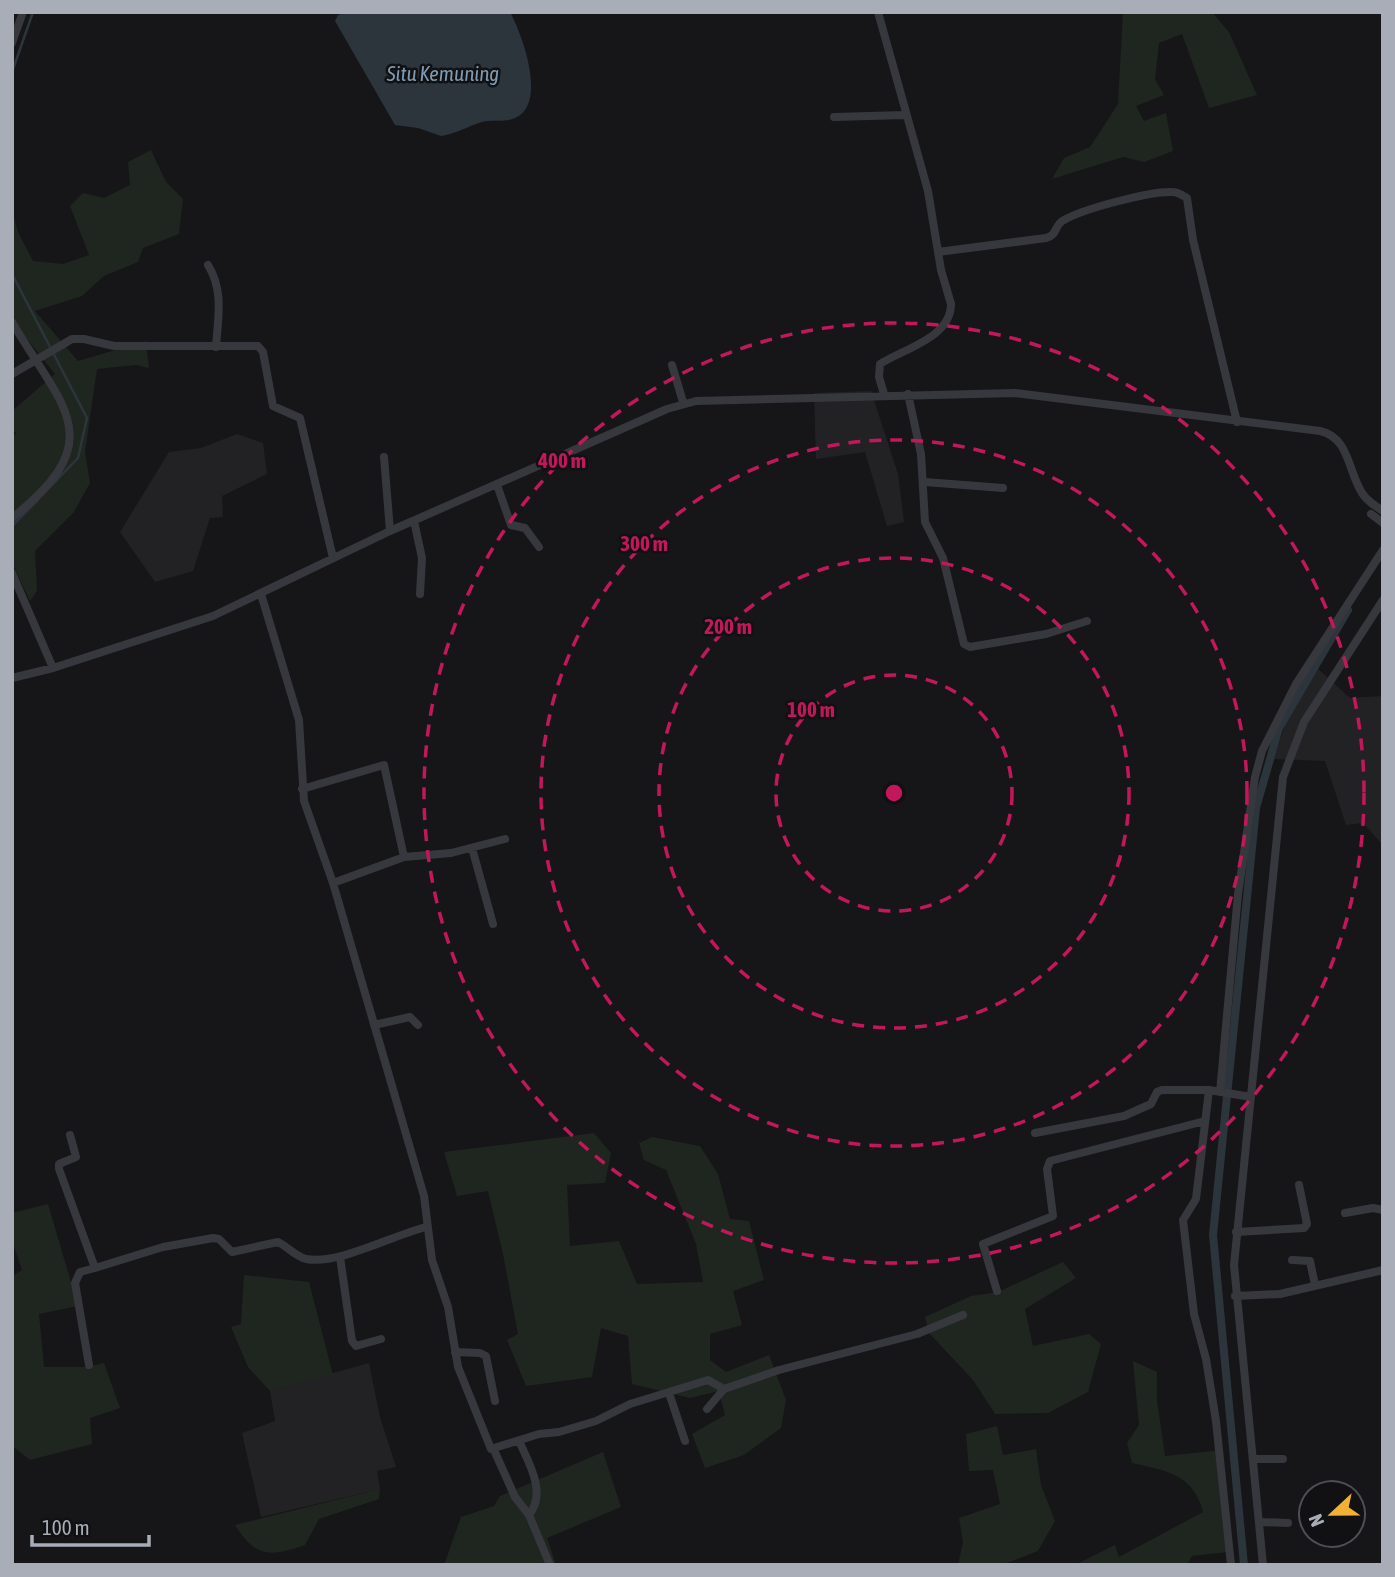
<svg xmlns="http://www.w3.org/2000/svg" width="1395" height="1577" font-family="'Asap Condensed',sans-serif">
<style>
.built{fill:#222225}
.green{fill:#1e261f}
.water{fill:#2c353c}
.lines{fill:none;stroke-linecap:round;stroke-linejoin:round}
.stream{stroke:#2c353c;stroke-width:2.5}
.canal{stroke:#2c353c;stroke-width:8}
.street{stroke:#37383d;stroke-width:8}
.ring{fill:none;stroke:#c2185b;stroke-width:3.5;stroke-dasharray:12 9}
.labels{text-anchor:middle;dominant-baseline:central;stroke-width:5;stroke-linejoin:round;paint-order:stroke}
.water-label{font-size:21px;font-style:italic;fill:#7f9bb3;stroke:#111113}
.centre{fill:#c2185b;stroke:#111113;stroke-width:3.5}
.ring-label{font-size:21px;text-anchor:middle;font-weight:bold;fill:#c2185b;stroke:#111113;stroke-width:5;stroke-linejoin:round;paint-order:stroke}
</style>
<rect width="100%" height="100%" fill="#161618"/>
<path class="built" d="M 871,391 L 898,474 L 904,522 L 887,526 L 865,452 L 816,459 L 814,393 Z
M 237,434 L 263,443 L 267,474 L 222,496 L 223,517 L 210,518 L 193,571 L 155,582 L 120,532 L 169,452 L 201,448 Z
M 1315,666 L 1350,698 L 1383,696 L 1383,845 L 1363,823 L 1346,825 L 1325,761 L 1274,759 L 1291,705 Z
M 369,1363 L 380,1417 L 396,1467 L 377,1471 L 380,1489 L 261,1517 L 242,1433 L 275,1421 L 270,1391 Z"/>
<path class="green" d="M 1123,12 L 1212,12 L 1229,32 L 1257,95 L 1209,108 L 1182,34 L 1159,43 L 1155,79 L 1164,95 L 1136,106 L 1144,121 L 1166,113 L 1173,151 L 1144,162 L 1123,157 L 1052,179 L 1064,158 L 1090,147 L 1118,104 Z
M 151,150 L 166,182 L 183,199 L 179,234 L 143,248 L 138,262 L 104,276 L 82,296 L 35,311 L 78,361 L 146,341 L 149,368 L 136,365 L 97,369 L 85,452 L 90,483 L 74,512 L 35,551 L 37,591 L 30,601 L 12,563 L 12,437 L 16,434 L 12,427 L 12,411 L 55,374 L 12,320 L 12,212 L 19,234 L 33,261 L 63,264 L 89,255 L 70,206 L 83,193 L 104,198 L 130,185 L 128,162 Z
M 594,1133 L 611,1153 L 605,1183 L 567,1185 L 570,1246 L 619,1241 L 637,1284 L 703,1282 L 696,1244 L 666,1170 L 644,1160 L 639,1143 L 652,1137 L 700,1146 L 718,1174 L 730,1219 L 749,1221 L 764,1280 L 733,1291 L 742,1325 L 710,1334 L 710,1360 L 726,1372 L 769,1355 L 786,1400 L 781,1428 L 744,1455 L 705,1468 L 692,1434 L 725,1415 L 719,1391 L 690,1398 L 632,1384 L 628,1336 L 601,1328 L 592,1377 L 526,1386 L 507,1340 L 518,1334 L 503,1254 L 488,1191 L 457,1196 L 444,1152 Z
M 48,1204 L 78,1306 L 39,1314 L 44,1367 L 87,1367 L 104,1363 L 120,1408 L 90,1418 L 92,1444 L 30,1460 L 12,1446 L 12,1276 L 22,1270 L 12,1240 L 12,1213 Z
M 1063,1262 L 1076,1278 L 1025,1309 L 1033,1346 L 1089,1334 L 1101,1344 L 1088,1392 L 1048,1413 L 995,1414 L 973,1380 L 929,1333 L 925,1317 L 971,1296 L 998,1292 Z
M 244,1275 L 309,1282 L 333,1375 L 270,1391 L 248,1367 L 231,1327 L 241,1324 Z
M 1133,1361 L 1157,1372 L 1157,1400 L 1165,1456 L 1222,1450 L 1228,1552 L 1192,1556 L 1187,1565 L 1075,1565 L 1115,1545 L 1119,1557 L 1203,1512 C 1193,1473 1166,1471 1132,1463 L 1127,1443 L 1139,1425 Z
M 997,1426 L 1003,1455 L 1036,1449 L 1041,1485 L 1055,1521 L 1038,1551 L 1002,1565 L 958,1565 L 963,1542 L 959,1518 L 1000,1504 L 993,1470 L 969,1471 L 966,1434 Z
M 603,1452 L 621,1507 L 547,1538 L 556,1565 L 444,1565 L 461,1517 L 494,1506 L 500,1496 Z
M 380,1489 L 379,1499 L 319,1519 L 305,1545 C 270,1557 256,1558 235,1525 Z"/>
<path class="water" d="M 349,12 L 510,12 C 522,34 548,104 515,118 C 504,123 493,119 482,122 C 468,126 456,134 441,136 L 418,128 L 395,125 L 335,21 L 338,15 Z"/>
<g class="lines">
<path class="stream" d="M 12,72 L 33,12
M 12,274 L 87,418 L 78,458 L 49,488
M 12,526 L 37,501"/>
<path class="canal" d="M 1244,1565 L 1213,1235 L 1256,808 L 1279,728 L 1348,610"/>
<path class="street" d="M 878,12 L 928,191 L 941,270 L 951,304 C 951,338 903,349 880,364 L 879,377 L 884,394
M 12,43 L 23,12
M 834,117 L 905,115
M 938,252 L 1046,238 C 1058,235 1054,225 1064,220 C 1083,209 1150,191 1172,192 C 1178,192 1182,195 1187,198 L 1193,240 L 1237,422
M 208,265 C 224,291 218,317 216,347
M 12,322 C 62,408 112,439 12,518
M 672,365 L 683,402
M 12,374 L 72,339 L 84,339 L 114,346 L 258,346 L 263,352 L 273,406 L 300,418 L 333,558
M 908,394 L 921,454 L 925,522 L 943,558 L 964,644 L 970,647 L 1046,634 L 1087,621
M 384,457 L 390,531
M 925,482 L 1003,488
M 497,485 L 511,525 L 525,528 L 539,547
M 1371,514 L 1383,523
M 414,521 L 422,558 L 420,594
M 12,573 L 53,668
M 261,594 L 299,720 L 304,801 L 333,883 L 424,1196 L 432,1260 L 448,1307 L 458,1367 L 491,1449 L 539,1434 L 559,1432 L 596,1421 L 630,1404 L 708,1380 L 724,1389 L 779,1370 L 917,1334 L 963,1315
M 12,678 L 53,668 L 213,616 L 390,531 L 667,409 L 696,401 L 1015,393 L 1320,431 C 1349,437 1348,471 1362,493 C 1367,501 1375,506 1383,511
M 302,789 L 384,765 L 404,857
M 472,848 L 493,924
M 333,883 L 404,857 L 451,853 L 505,839
M 374,1025 L 410,1017 L 418,1025
M 1209,1090 L 1196,1199 L 1183,1220 L 1194,1314 L 1206,1359 L 1216,1421 L 1231,1565
M 1220,1092 L 1238,894 L 1255,777 L 1262,751 L 1296,684 L 1383,550
M 1035,1133 L 1124,1116 L 1151,1104 L 1157,1092 L 1162,1090 L 1209,1090 L 1251,1097
M 70,1135 L 76,1157 L 59,1164 L 59,1169 L 95,1268 L 163,1247 L 213,1238 L 219,1239 L 232,1252 L 278,1242 C 288,1247 295,1256 306,1259 C 338,1265 391,1236 426,1227
M 1345,1213 L 1373,1208 L 1383,1210
M 1236,1232 L 1304,1228 L 1307,1224 L 1299,1185
M 340,1257 L 352,1341 L 356,1346 L 381,1339
M 1292,1260 L 1310,1261 L 1315,1285
M 997,1291 L 983,1244 L 1053,1216 L 1047,1169 L 1050,1161 L 1205,1121
M 1235,1296 L 1280,1294 L 1383,1270
M 455,1352 L 480,1353 L 486,1356 L 495,1401
M 89,1365 L 75,1283 L 80,1272 L 95,1268
M 669,1393 L 685,1441
M 707,1409 L 724,1389
M 519,1441 C 529,1463 547,1493 529,1515
M 494,1450 L 515,1497 L 529,1515 L 550,1565
M 1253,1459 L 1283,1459
M 1260,1522 L 1288,1523
M 1263,1565 L 1234,1265 L 1283,777 L 1304,722 L 1383,600"/>
</g>
<g class="ring">
<circle cx="894" cy="793" r="118"/>
<circle cx="894" cy="793" r="235"/>
<circle cx="894" cy="793" r="353"/>
<circle cx="894" cy="793" r="470"/>
</g>
<g class="labels">
<g class="water-label">
<text x="443" y="73">Situ Kemuning</text>
</g>
</g>
<circle cx="894" cy="793" r="10" class="centre"/>
<g class="ring-label">
<text x="562" y="468">400 m</text>
<text x="644" y="551">300 m</text>
<text x="728" y="634">200 m</text>
<text x="811" y="717">100 m</text>
</g>
<rect width="1395" height="1577" fill="none" stroke="#a8adb8" stroke-width="28"/>
<g transform="translate(1332 1514) rotate(248)"><circle r="33" fill="#111113" stroke="#4d4f55" stroke-width="2"/>
<path d="M0-5L12 26L0 18L-12 26Z" fill="#f2b134"/>
<text y="-10" font-size="19" font-weight="bold" text-anchor="middle" fill="#a8adb8">N</text>
</g>
<path d="M32 1535v10h117v-10" fill="none" stroke="#a8adb8" stroke-width="3.5"/>
<text x="42" y="1535" font-size="21" fill="#a8adb8" stroke="#111113" stroke-width="5" paint-order="stroke">100 m</text>
</svg>
